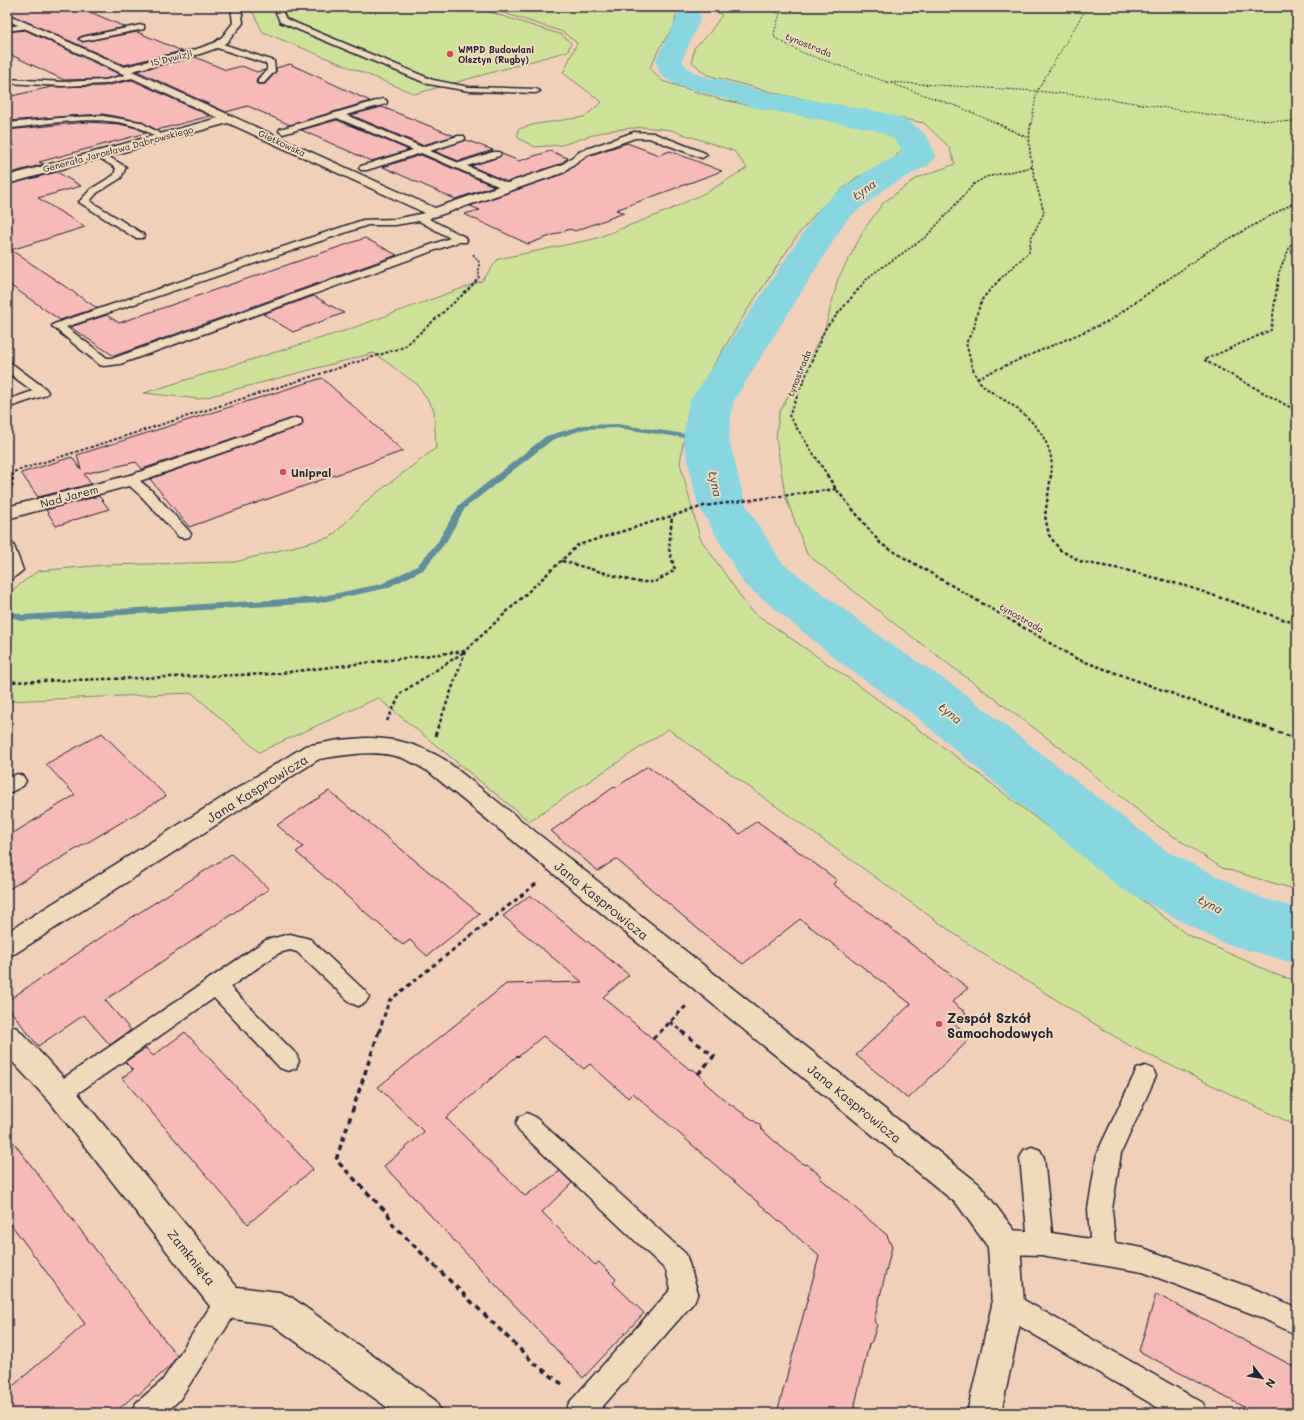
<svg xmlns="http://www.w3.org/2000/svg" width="1304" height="1420" font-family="Mali,sans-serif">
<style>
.green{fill:#cee297;stroke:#788269}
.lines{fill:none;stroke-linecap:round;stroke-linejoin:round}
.stream{fill:#5f8f9f;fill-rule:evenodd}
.river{fill:#87d7e2;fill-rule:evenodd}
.building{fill:#f6bab7;stroke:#22223b}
.service-casing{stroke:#22223b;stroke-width:3}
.minor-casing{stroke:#22223b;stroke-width:3}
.path-far5{stroke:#22223b;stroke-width:1;stroke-dasharray:2 1.5;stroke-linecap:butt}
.path-far4{stroke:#22223b;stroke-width:1.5;stroke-dasharray:2.5 1.5;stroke-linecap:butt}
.path-far3{stroke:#22223b;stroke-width:2;stroke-dasharray:3 2;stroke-linecap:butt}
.path-far2{stroke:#22223b;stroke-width:2.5;stroke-dasharray:3.5 2.5;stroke-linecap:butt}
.path-far1{stroke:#22223b;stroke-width:3;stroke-dasharray:4.5 3.5;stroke-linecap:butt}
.path{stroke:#22223b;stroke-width:3.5;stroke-dasharray:5.5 4.5;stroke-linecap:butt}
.service{fill:#f0dab9;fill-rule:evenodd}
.minor{fill:#f0dab9;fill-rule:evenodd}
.poi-dot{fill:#d1495b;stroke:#f0dab9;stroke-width:1.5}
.labels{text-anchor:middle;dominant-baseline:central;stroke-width:4;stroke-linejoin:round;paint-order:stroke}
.far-street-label{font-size:9px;fill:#22223b;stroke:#f0dab9}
.far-poi-label{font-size:9px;font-weight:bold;fill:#22223b;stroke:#f0dab9;text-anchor:start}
.poi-label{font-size:11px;font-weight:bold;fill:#22223b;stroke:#f0dab9;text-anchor:start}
.street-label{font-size:11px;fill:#22223b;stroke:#f0dab9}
.water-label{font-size:12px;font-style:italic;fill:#36465c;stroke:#f0dab9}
.near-street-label{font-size:13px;fill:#22223b;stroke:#f0dab9}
.near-poi-label{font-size:13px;font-weight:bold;fill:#22223b;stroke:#f0dab9;text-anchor:start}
</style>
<rect width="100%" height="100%" fill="#f2d0b8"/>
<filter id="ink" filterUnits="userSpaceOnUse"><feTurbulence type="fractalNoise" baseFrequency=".025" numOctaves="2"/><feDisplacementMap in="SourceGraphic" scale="8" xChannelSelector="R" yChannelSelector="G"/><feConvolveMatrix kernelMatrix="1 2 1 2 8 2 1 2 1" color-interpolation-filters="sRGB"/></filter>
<g filter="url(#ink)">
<path class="green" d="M 250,7 L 474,7 L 562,35 L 571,43 L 568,51 L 415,94 L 263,32 Z
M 485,7 L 665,7 L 677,12 L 674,26 L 659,49 L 650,68 L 662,81 L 719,99 L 761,108 L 871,124 L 900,136 L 904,148 L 892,160 L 857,177 L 822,206 L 797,236 L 746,312 L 689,406 L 680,463 L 700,538 L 750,610 L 851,680 L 962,761 L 1186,934 L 1282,977 L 1297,980 L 1297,1126 L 1130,1046 L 980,952 L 668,729 L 529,821 L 378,698 L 259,752 L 192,693 L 7,701 L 7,594 L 38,571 L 104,565 L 235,562 L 331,537 L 370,498 L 436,448 L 434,410 L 418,385 L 374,353 L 199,399 L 144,393 L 347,330 L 482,281 L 498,259 L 594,239 L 667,211 L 709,191 L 747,168 L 734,151 L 671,130 L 643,127 L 605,131 L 562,145 L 535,147 L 518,138 L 518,129 L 536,124 L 584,117 L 602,102 L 563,73 L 577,43 L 563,32 Z
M 709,7 L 1297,7 L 1297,890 L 1222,868 L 1155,824 L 1062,749 L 899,627 L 807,554 L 785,495 L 776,438 L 779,413 L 825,329 L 838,279 L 865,228 L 883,203 L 917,178 L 955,164 L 949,147 L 924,123 L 783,95 L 707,75 L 692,62 L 694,48 L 708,35 L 722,15 Z"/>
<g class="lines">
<path class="stream" d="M 617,424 L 706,437 L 710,439 L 706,441 L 617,428 L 585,429 L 552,440 L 465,508 L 446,542 L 423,570 L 387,588 L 318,603 L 21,621 L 7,615 L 7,609 L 22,615 L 318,597 L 381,584 L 417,566 L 438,541 L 459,505 L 546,436 L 584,425 Z"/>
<path class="river" d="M 673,7 L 697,7 L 701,18 L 682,60 C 688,75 710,77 724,81 C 762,92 801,98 841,105 C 861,109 890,111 909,122 C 924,130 931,140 935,157 L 930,164 L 886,188 L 847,219 L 733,402 L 729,439 L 745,503 L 782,563 L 886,641 L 956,687 L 1168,852 L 1262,898 L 1297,908 L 1297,964 L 1220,942 L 1120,888 L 914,715 L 846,667 L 744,584 L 697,503 L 683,439 L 689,402 L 822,205 L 862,174 L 902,153 C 900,139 884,133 871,129 L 757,108 L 676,85 L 663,77 L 659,71 L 656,60 L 677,18 Z"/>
</g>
<path class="building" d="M 7,7 L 79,7 L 125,27 L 82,36 L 78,38 L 82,42 L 137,32 L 182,51 L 124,65 L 7,13 Z
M 25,30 L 121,75 L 105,79 L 64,80 L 7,53 L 7,32 Z
M 195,57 L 226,70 L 242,66 L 257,72 L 265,70 L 257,78 L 256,83 L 258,84 L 265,84 L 276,72 L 276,68 L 290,64 L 370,101 L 290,125 L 248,106 L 226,112 L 137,71 Z
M 132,80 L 210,116 L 157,130 L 140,121 L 103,114 L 70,116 L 7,121 L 7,97 L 51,87 L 105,86 Z
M 382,107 L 455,136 L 422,145 L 351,115 Z
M 337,120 L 409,150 L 371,161 L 301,130 Z
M 87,122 L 119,124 L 137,128 L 146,133 L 39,162 L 44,164 L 7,174 L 7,149 L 11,148 L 13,146 L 11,142 L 7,141 L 7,130 Z
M 466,140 L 493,150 L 459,161 L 434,151 Z
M 627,143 L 659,155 L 670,151 L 722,171 L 616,210 L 624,213 L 575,231 L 570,229 L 531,243 L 528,244 L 464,214 L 480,210 L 470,206 L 565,173 L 588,156 Z
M 550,151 L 568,158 L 560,164 L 507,182 L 471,166 L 499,157 L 502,154 L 519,161 Z
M 421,155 L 494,186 L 455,199 L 383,167 Z
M 57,172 L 81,186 L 38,198 L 85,227 L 11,250 L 97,308 L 60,320 L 7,283 L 7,185 Z
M 365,238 L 397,255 L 114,356 L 70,327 L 107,315 L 119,323 Z
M 314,296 L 344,313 L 293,332 L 263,314 Z
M 322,378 L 403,451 L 189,527 L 150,479 L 301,426 L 303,422 L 302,419 L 296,417 L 142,469 L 136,462 L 84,474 L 91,484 L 38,497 L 21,473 L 72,457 L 81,470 L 77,455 Z
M 99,496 L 109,509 L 56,526 L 46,510 Z
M 102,733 L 166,796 L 7,890 L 7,837 L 75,795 L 46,764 Z
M 648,766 L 740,834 L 757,821 L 837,880 L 833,884 L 968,988 L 952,1002 L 966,1013 L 954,1024 L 972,1037 L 908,1099 L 856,1055 L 911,1004 L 800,919 L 743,964 L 711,940 L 616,859 L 598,871 L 551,831 L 614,787 L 615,788 Z
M 329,791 L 353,811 L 355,811 L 480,914 L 427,956 L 410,940 L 403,945 L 296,852 L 303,847 L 277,825 Z
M 231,854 L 269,889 L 105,1000 L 131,1030 L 110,1045 L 84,1015 L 38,1046 L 7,1006 L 7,1001 L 109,932 Z
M 530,895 L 629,975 L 603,997 L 689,1069 L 694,1070 L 704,1079 L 704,1082 L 727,1102 L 760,1125 L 761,1129 L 780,1146 L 803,1164 L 808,1165 L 820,1175 L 820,1178 L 887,1235 L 892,1247 L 874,1321 L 877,1325 L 872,1341 L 869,1344 L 853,1413 L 777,1413 L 819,1256 L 633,1093 L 628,1098 L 590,1064 L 584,1069 L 543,1036 L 518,1057 L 517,1056 L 446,1118 L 525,1196 L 560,1171 L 572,1183 L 542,1212 L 595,1265 L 599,1262 L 616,1279 L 613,1283 L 644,1313 L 583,1378 L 384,1166 L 424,1132 L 378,1087 L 506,984 L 582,982 L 503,916 Z
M 185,1032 L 313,1169 L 248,1224 L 122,1078 L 133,1070 L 125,1062 L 146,1048 L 153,1056 Z
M 7,1134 L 177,1356 L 170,1366 L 138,1395 L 136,1394 L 114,1413 L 7,1413 L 7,1391 L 85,1324 L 7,1219 Z
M 1156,1294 L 1297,1368 L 1297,1413 L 1255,1413 L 1139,1351 Z"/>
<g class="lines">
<g class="service-casing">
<path id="service" d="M 274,7 L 280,7 L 286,19 L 433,80 L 469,87 L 536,89 L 540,91 L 536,93 L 469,91 L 428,84 L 280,22 Z
M 26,24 L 29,24 L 29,28 L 7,31 L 7,27 Z
M 141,25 L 144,25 L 144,29 L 83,41 L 79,39 L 83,37 Z
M 214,43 L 220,43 L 274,61 L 275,71 L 264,83 L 258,83 L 258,79 L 267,70 L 267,64 L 214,47 Z
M 134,73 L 138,75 L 137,77 L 105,84 L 63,86 L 7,83 L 7,79 L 63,82 L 105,80 Z
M 383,99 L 386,100 L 387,102 L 386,104 L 346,115 L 422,147 L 458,136 L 464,136 L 465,138 L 464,140 L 430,151 L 459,163 L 493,152 L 499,152 L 501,154 L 499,156 L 467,166 L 511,185 L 513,187 L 511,189 L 505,189 L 421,153 L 367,170 L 361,170 L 359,168 L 361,166 L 413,150 L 337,118 L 283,134 L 279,131 L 280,129 Z
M 103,116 L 140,122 L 166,137 L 162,140 L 159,139 C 151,134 143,128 134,126 C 96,114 46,124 7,129 L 7,123 L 70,117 Z
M 634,132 L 653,133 L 705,153 L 707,155 L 702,158 L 649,138 L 635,138 L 587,155 L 564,171 L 558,171 L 556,169 L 581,151 Z
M 7,142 L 11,143 L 12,145 L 11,147 L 7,148 Z
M 99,151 L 126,167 L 121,178 L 97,193 L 90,201 L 143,234 L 144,236 L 143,238 L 135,238 L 79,202 L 91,189 L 114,175 L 116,168 L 96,156 L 94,154 L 96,152 Z
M 430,212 L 435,215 L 429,219 L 463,236 L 467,240 L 466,242 L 458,242 L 120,364 L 104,366 L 100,365 L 52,326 L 54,324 L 363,220 L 395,219 ZM 419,221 L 450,238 L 114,358 L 107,358 L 66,327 L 368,225 L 395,225 Z
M 7,362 L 11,363 L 46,389 L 48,392 L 46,395 L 7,408 L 7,400 L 33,391 L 7,372 Z
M 296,418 L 301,419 L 302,422 L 301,425 L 140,481 L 151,490 L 189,531 L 191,534 L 189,537 L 184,538 L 179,537 L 141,496 L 123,480 L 125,477 Z
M 7,542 L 12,543 L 14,546 L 23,570 L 12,579 L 7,581 Z
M 17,774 L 23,776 L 26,781 L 23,786 L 7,794 L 7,779 Z
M 290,934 L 310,939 L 365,991 L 369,997 L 365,1003 L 358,1006 L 351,1003 L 297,952 L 290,950 L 279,953 L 230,987 L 296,1054 L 299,1061 L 296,1068 L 288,1071 L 280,1068 L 214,998 L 68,1100 L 60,1103 L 52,1100 L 49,1093 L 52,1086 L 266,940 Z
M 1145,1066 L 1153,1069 L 1156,1076 L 1121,1153 L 1112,1209 L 1115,1243 L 1143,1248 L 1265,1293 L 1297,1308 L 1297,1335 L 1258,1316 L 1143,1272 L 1041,1255 L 1004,1254 L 995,1251 L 992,1242 L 995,1233 L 1004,1230 L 1027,1231 L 1020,1158 L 1024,1150 L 1032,1147 L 1040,1150 L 1044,1158 L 1052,1233 L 1090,1239 L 1088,1209 L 1097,1153 L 1137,1069 Z
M 527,1113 L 535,1117 L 686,1254 L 698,1293 L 694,1302 L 597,1413 L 565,1413 L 569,1403 L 671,1289 L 666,1270 L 519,1131 L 516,1124 L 519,1117 Z
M 228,1289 L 237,1293 L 241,1302 L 237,1311 L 180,1399 L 166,1413 L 132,1413 L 136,1403 L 162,1381 L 219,1293 Z
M 1008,1292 L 1017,1296 L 1203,1403 L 1207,1413 L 1167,1413 L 999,1314 L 995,1305 L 999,1296 Z"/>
</g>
<g class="minor-casing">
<path id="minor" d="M 231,7 L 241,7 L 243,23 L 228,41 L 220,47 L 200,54 L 132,71 L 435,208 L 557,166 L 565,166 L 567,169 L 565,172 L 434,217 L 228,123 L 7,184 L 7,176 L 218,118 L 7,20 L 7,14 L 124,67 L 194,50 L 214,43 L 222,37 L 233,23 Z
M 130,475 L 136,476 L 139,480 L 136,484 L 7,519 L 7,507 Z
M 365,738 C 396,738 418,744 445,760 L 979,1184 L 1015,1231 L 1020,1242 L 1024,1305 L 1001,1413 L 967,1413 L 992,1305 L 988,1247 L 957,1204 L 429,772 C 422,768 415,763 407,760 C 380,748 347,755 319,759 L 16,953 L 7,956 L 7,932 L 305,746 L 339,740 Z
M 7,1025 L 17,1028 L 70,1084 L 237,1287 L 279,1292 L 291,1297 L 436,1401 L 441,1413 L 395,1413 L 273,1325 L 228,1318 L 216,1314 L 50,1102 L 7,1056 Z"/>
</g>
<path class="path-far5" d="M 767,7 L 780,14 L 774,33 L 775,38 L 803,53 L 959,107 L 998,124
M 1134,7 L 1152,10
M 887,82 L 1037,91 L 1103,98 L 1237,119 L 1297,122
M 1031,124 L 1037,91 L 1087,7"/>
<path class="path-far4" d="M 996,123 L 1028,138
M 473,254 L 479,262 L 479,278 L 477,280
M 866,280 L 871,275 L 926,237 L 974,184 L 986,177 L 1032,167
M 999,280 L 1029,252 L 1031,238 L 1044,213 C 1037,184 1025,154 1031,123
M 1167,280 L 1211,249 L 1297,201
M 1278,280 L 1279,272 L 1291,244 L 1297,246"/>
<path class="path-far3" d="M 1000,279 L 983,298 L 977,313 L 974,328 L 966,343 C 969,353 972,370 977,378 C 984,389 998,396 1009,403 C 1034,420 1056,444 1051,476
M 1278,279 L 1271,330 L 1204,360 L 1297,411
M 977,378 L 1109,321 L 1168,279
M 13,476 L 13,472 L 404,347 L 468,290 L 478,279
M 828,476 L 789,416 L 825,329 L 867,279"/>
<path class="path-far2" d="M 827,475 L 836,489 L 881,544 L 1077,659 L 1251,722
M 1051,475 L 1045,516 L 1049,535 L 1060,550 L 1082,562 L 1126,570 L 1189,587 L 1297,624
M 12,487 L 13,475
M 562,561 L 637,582 L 655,582 L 675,570 L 669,549 L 672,516
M 7,682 L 272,674 L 465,651 L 578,545 L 704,506 L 836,489
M 387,721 L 401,693 L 464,652
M 440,722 L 465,652"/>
<path class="path-far1" d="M 1248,721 L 1297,739
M 435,736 L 440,721
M 670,1022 L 683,1032
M 379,1032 L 389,1001 L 537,883
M 660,1032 L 686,1006"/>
<path class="path" d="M 379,1031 L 336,1160 L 388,1214 L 393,1225 L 534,1363 L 562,1384
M 681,1031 L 714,1056 L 698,1074
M 652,1039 L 661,1031"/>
<use href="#service" class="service"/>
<use href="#minor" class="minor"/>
</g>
</g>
<g class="poi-dot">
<circle cx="450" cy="54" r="4"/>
<circle cx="283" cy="472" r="4"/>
<circle cx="939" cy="1024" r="4"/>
</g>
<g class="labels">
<g class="far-street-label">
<text transform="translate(809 45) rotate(22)">Łynostrada</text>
<text transform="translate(171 58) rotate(-14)">15 Dywizji</text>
<text transform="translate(282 143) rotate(25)">Gietkowska</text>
<text transform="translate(118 149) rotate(-15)">Generała Jarosława Dąbrowskiego</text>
<text transform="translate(799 373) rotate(-68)">Łynostrada</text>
<text transform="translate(1022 618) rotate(30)">Łynostrada</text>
</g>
<g class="far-poi-label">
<text x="458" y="49">WMPD Budowlani<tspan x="458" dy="10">Olsztyn (Rugby)</tspan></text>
</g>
<g class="poi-label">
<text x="291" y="472">Unipral</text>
</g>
<g class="street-label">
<text transform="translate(69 496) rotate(-15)">Nad Jarem</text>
</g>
<g class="water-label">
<text transform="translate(864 189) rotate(-36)">Łyna</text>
<text transform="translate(716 484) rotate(77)">Łyna</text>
<text transform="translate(951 713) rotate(39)">Łyna</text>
<text transform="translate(1211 904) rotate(28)">Łyna</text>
</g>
<g class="near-street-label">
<text transform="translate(257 788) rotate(-32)">Jana Kasprowicza</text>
<text transform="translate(602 900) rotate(39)">Jana Kasprowicza</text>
<text transform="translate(855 1103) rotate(39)">Jana Kasprowicza</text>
<text transform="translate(192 1257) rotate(51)">Zamknięta</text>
</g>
<g class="near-poi-label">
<text x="947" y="1017">Zespół Szkół<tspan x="947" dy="15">Samochodowych</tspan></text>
</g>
</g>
<rect width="1304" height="1420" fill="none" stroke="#f0dab9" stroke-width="24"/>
<rect x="12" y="12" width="1280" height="1396" fill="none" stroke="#22223b" stroke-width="1.5" filter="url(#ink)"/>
<g transform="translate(1262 1378) rotate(121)" stroke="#f0dab9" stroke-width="3" paint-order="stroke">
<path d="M0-3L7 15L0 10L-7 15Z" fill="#22223b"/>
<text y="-6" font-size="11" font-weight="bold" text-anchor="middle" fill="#22223b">N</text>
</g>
</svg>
